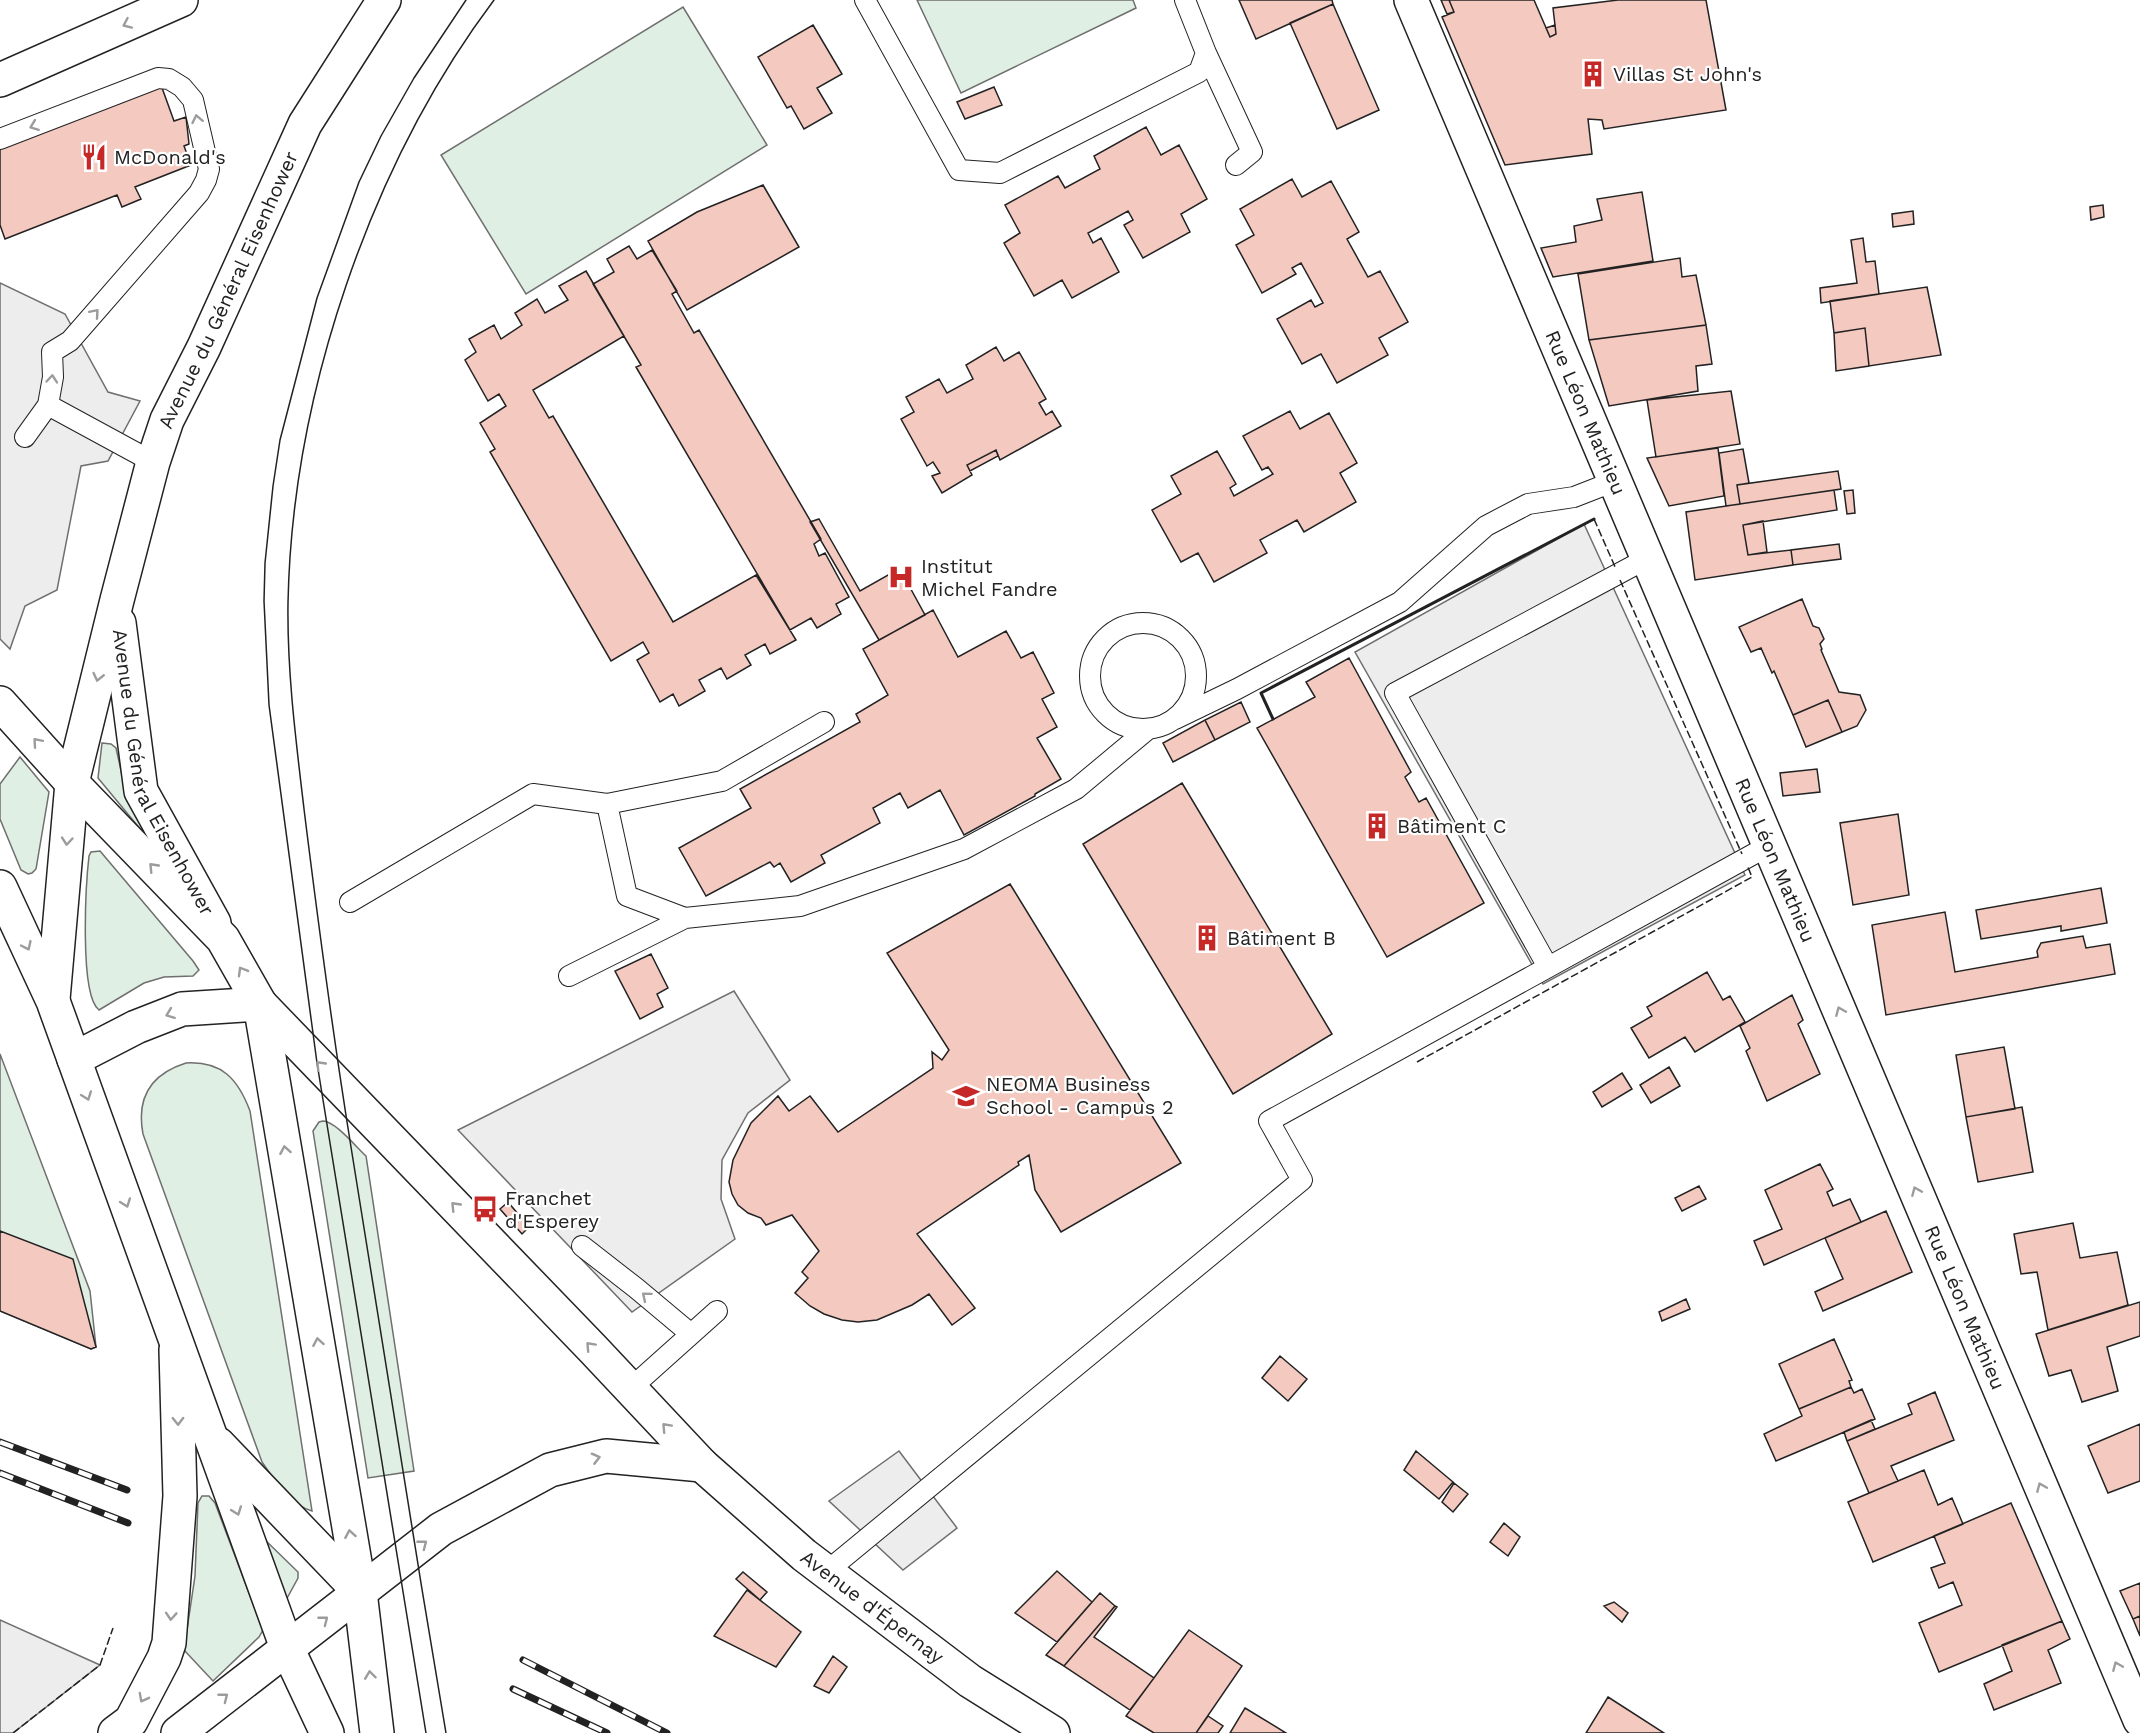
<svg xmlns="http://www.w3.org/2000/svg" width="2140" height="1733" font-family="'Work Sans',sans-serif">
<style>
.green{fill:#e0efe3;stroke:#6f6f6f;stroke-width:1.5}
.parking{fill:#ededed;stroke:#6f6f6f;stroke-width:1.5}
.building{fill:#f3c9c0;stroke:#222;stroke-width:1.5}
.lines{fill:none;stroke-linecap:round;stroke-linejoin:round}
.service-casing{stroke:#222;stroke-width:22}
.minor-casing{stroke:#222;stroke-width:36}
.tertiary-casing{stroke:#222;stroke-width:36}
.secondary-casing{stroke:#222;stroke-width:36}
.service{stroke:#fff;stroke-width:20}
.minor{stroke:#fff;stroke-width:33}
.tertiary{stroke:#fff;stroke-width:33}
.secondary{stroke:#fff;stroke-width:33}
.tram{stroke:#222;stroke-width:1.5}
.rail-casing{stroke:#222;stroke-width:7}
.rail{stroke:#fff;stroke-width:4.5;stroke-dasharray:14;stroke-linecap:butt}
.fence{stroke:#222;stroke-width:1.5;stroke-dasharray:8 3;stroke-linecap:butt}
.wall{stroke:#222;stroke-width:3}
.oneway{stroke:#9c9c9c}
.labels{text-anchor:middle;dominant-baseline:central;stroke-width:4.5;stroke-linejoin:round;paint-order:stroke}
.poi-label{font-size:20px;fill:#222;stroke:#fff;text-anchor:start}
.street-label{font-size:20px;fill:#222;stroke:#fff}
</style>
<rect width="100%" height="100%" fill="#fff"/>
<path class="green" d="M 917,0 L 1133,0 L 1136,8 L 961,93 Z
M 683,7 L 767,145 L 526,294 L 441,155 Z
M 102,743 L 111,744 L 116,748 L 124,784 L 156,848 L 98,778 Z
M 20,757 L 49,792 L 36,869 L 32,873 L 28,874 L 21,870 L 0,819 L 0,784 Z
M 100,851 L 193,961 L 199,970 L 193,976 L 164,977 L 144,983 L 99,1010 C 79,995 86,882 89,856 L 91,852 Z
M 0,1054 L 90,1291 L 96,1347 L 91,1349 L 0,1311 Z
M 186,1063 C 222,1061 238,1079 250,1111 L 312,1511 C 291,1506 274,1479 262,1462 L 143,1134 C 136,1097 151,1074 186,1063 Z
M 323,1121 C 335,1121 356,1147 366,1156 L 414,1471 L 368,1478 L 313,1131 L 319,1122 Z
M 202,1496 L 209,1496 L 215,1503 L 263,1630 L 259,1637 L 213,1681 L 184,1650 L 195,1576 L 198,1503 Z
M 262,1537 L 298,1572 L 298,1578 L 285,1602 Z"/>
<path class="parking" d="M 0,283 L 65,314 L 108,392 L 140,401 L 108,461 L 81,466 L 57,590 L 25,606 L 10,649 L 0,639 Z
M 1584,524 L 1745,875 L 1543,984 L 1355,652 Z
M 734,991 L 790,1080 L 748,1113 L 722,1160 L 721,1199 L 735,1239 L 632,1312 L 458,1130 Z
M 899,1451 L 957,1528 L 903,1570 L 829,1501 Z
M 0,1620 L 100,1665 L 13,1733 L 0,1733 Z"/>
<path class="building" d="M 1239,0 L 1332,0 L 1333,4 L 1256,39 Z
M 1441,0 L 1449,0 L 1454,12 L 1447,14 Z
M 1449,0 L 1534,0 L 1550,37 L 1556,34 L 1553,8 L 1618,0 L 1706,0 L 1726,110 L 1604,129 L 1602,120 L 1588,119 L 1592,154 L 1505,165 L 1442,17 L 1454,12 Z
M 1333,4 L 1379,110 L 1337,129 L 1290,23 Z
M 813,25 L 842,74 L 817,88 L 832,113 L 804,129 L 791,106 L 787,108 L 758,57 Z
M 1555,25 L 1556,34 L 1550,37 L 1546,28 Z
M 161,85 L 174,121 L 186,117 L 189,144 L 184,146 L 191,165 L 135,187 L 141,199 L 122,207 L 117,195 L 5,239 L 0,225 L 0,149 Z
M 994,87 L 1002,105 L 965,119 L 957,102 Z
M 1146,127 L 1161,155 L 1179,145 L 1207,199 L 1181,214 L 1190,232 L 1143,258 L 1124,225 L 1133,220 L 1128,211 L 1088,233 L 1093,243 L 1101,238 L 1119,272 L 1072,298 L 1062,280 L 1034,296 L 1004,243 L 1020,233 L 1005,205 L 1058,176 L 1065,188 L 1100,169 L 1094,156 Z
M 1292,179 L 1302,197 L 1331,181 L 1359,232 L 1347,239 L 1368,277 L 1380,271 L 1408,322 L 1379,338 L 1388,355 L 1337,383 L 1321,354 L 1302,364 L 1277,319 L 1311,300 L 1315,307 L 1323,303 L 1301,263 L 1292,268 L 1296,274 L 1262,293 L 1236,245 L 1254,235 L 1240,209 Z
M 763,185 L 799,247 L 687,310 L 648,241 L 697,212 Z
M 1642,192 L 1653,261 L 1553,277 L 1541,248 L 1576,242 L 1574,226 L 1602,220 L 1597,199 Z
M 2103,205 L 2104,217 L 2091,220 L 2090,207 Z
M 1913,211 L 1914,224 L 1893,227 L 1892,214 Z
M 1863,238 L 1866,262 L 1875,261 L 1879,294 L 1821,303 L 1820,288 L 1857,283 L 1851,240 Z
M 629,246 L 637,259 L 652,250 L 677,291 L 672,294 L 694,333 L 699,330 L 821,539 L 814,544 L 819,556 L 825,553 L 849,597 L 836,604 L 841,614 L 817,628 L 811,618 L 790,630 L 636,367 L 641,365 L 593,284 L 614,272 L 607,259 Z
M 1680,258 L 1682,277 L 1696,275 L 1706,325 L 1589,340 L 1578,274 Z
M 586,271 L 624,336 L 533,390 L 549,418 L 553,416 L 673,622 L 756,575 L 796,640 L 770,654 L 765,644 L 745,655 L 751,665 L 727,679 L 721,668 L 699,680 L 705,691 L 679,706 L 673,694 L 660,702 L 637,660 L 649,653 L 643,642 L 611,661 L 490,452 L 495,449 L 480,423 L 506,406 L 499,394 L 488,401 L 465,360 L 476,352 L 469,339 L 494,325 L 501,339 L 522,325 L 515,313 L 537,299 L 545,313 L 568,300 L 559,286 Z
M 1927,287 L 1941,355 L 1869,366 L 1865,328 L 1834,333 L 1830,301 Z
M 1706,325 L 1712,364 L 1696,366 L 1698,391 L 1609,406 L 1589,340 Z
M 1865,328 L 1869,366 L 1836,371 L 1834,333 Z
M 996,347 L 1004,361 L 1019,352 L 1046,399 L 1039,403 L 1046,415 L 1052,411 L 1061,426 L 1000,460 L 996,450 L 967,465 L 972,475 L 942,493 L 932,476 L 940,473 L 933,462 L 927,466 L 901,419 L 914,412 L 906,397 L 939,379 L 947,393 L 973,379 L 966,365 Z
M 1731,391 L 1740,444 L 1656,457 L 1647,400 Z
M 1290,411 L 1300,429 L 1329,413 L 1357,463 L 1340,473 L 1356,502 L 1304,532 L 1297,520 L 1260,540 L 1267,553 L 1214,582 L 1198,553 L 1181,562 L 1152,510 L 1181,494 L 1171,476 L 1217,451 L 1236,484 L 1230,488 L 1234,496 L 1273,474 L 1268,467 L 1262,470 L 1243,436 Z
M 1718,448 L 1724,496 L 1669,506 L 1647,458 Z
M 1743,449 L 1749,483 L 1737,485 L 1740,504 L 1726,506 L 1719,453 Z
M 996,450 L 998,456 L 970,471 L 967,465 Z
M 1838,471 L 1841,489 L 1740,504 L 1737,485 Z
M 1834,490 L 1837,510 L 1743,525 L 1748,555 L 1791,550 L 1793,565 L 1695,580 L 1686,512 Z
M 1853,490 L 1855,513 L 1847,514 L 1844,491 Z
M 819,519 L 860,591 L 888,575 L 907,582 L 925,615 L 879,640 L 810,522 Z
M 1763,521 L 1767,552 L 1748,555 L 1743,525 Z
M 1839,544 L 1841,559 L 1793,565 L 1791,550 Z
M 1802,599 L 1813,626 L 1819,628 L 1824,639 L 1820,644 L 1822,649 L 1821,650 L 1839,692 L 1860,695 L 1866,710 L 1857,726 L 1842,732 L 1828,700 L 1793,715 L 1774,671 L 1772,673 L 1761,648 L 1751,652 L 1739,627 Z
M 933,610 L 958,657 L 1006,631 L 1021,658 L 1033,652 L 1054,693 L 1042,699 L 1057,727 L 1037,738 L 1061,779 L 1035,794 L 1035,796 L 964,835 L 940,790 L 908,808 L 900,793 L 873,808 L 880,823 L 821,855 L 825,863 L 791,882 L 780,863 L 774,867 L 770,862 L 706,896 L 679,848 L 751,808 L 740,789 L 860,722 L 856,714 L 888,695 L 863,649 Z
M 1349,658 L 1411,772 L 1405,777 L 1419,802 L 1426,798 L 1484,903 L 1387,957 L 1257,728 L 1315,697 L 1306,682 Z
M 1828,700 L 1842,732 L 1806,747 L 1793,715 Z
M 1241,702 L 1250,722 L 1215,740 L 1205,720 Z
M 1205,720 L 1215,740 L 1173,762 L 1163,743 Z
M 1817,769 L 1820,792 L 1783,796 L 1780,773 Z
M 1182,783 L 1332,1034 L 1233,1094 L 1083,844 Z
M 1898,814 L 1909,895 L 1853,905 L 1840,823 Z
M 1010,884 L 1181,1163 L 1061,1232 L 1035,1190 L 1029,1155 L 1018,1162 L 1019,1165 L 917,1234 L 975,1308 L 952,1325 L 929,1294 L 912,1305 L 877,1320 L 858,1322 L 842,1320 L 824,1314 L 810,1306 L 795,1293 L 808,1278 L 802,1272 L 819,1251 L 792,1215 L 766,1225 L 761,1218 L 748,1213 L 738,1205 L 732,1194 L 729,1182 L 733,1160 L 751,1123 L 778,1096 L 789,1111 L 810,1096 L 838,1132 L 933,1068 L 932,1052 L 942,1060 L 949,1050 L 887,953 Z
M 2101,888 L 2107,923 L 2061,931 L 2061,926 L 1981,939 L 1976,910 Z
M 1945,912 L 1955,972 L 2038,957 L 2037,951 L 2041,943 L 2083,936 L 2086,948 L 2110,944 L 2115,974 L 1886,1015 L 1872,925 Z
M 651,954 L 668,988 L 657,994 L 663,1007 L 640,1019 L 615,971 Z
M 1707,972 L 1723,1000 L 1730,996 L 1745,1022 L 1695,1052 L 1685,1037 L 1649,1058 L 1631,1028 L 1652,1016 L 1647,1007 Z
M 1792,995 L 1803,1020 L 1798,1024 L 1820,1074 L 1767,1101 L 1746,1051 L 1750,1048 L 1740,1026 Z
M 2004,1047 L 2015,1109 L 1966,1117 L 1956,1055 Z
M 1669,1067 L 1680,1086 L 1651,1103 L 1640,1085 Z
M 1622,1073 L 1632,1089 L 1602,1107 L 1593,1092 Z
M 2022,1107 L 2033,1172 L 1978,1182 L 1966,1117 Z
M 1820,1164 L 1833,1189 L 1827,1192 L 1833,1206 L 1850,1199 L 1861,1222 L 1764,1265 L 1754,1241 L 1782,1229 L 1765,1190 Z
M 1699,1186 L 1706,1199 L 1682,1211 L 1675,1198 Z
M 508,1202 L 529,1227 L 522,1234 L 500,1209 Z
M 1886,1211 L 1912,1272 L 1823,1311 L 1815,1292 L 1843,1279 L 1825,1238 Z
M 2073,1223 L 2080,1258 L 2117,1252 L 2128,1305 L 2048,1330 L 2037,1272 L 2021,1274 L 2014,1234 Z
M 0,1231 L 73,1259 L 96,1347 L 91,1349 L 0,1311 Z
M 1686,1299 L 1690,1309 L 1662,1321 L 1659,1312 Z
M 2140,1302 L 2140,1336 L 2107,1347 L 2118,1391 L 2082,1402 L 2071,1370 L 2049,1376 L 2036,1334 Z
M 1834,1339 L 1852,1380 L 1849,1381 L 1851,1387 L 1799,1409 L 1779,1364 Z
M 1280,1356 L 1307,1379 L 1288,1401 L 1262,1378 Z
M 1851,1387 L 1854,1393 L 1862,1389 L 1875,1419 L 1776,1461 L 1764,1434 L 1802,1416 L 1799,1409 Z
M 1935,1392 L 1954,1440 L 1891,1466 L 1898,1481 L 1869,1493 L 1847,1441 L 1912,1414 L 1908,1404 Z
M 1871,1420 L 1875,1429 L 1847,1441 L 1844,1432 Z
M 2140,1424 L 2140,1481 L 2108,1493 L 2088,1446 Z
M 1416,1451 L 1453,1482 L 1439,1499 L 1404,1470 Z
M 1924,1470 L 1938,1505 L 1952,1498 L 1963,1524 L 1873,1562 L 1848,1502 Z
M 1454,1483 L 1468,1494 L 1453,1512 L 1442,1502 Z
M 2011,1503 L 2062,1621 L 1939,1672 L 1919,1623 L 1962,1605 L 1953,1582 L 1939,1588 L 1931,1568 L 1945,1563 L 1934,1536 Z
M 1504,1523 L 1520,1537 L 1508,1556 L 1490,1542 Z
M 1057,1571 L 1092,1602 L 1057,1642 L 1015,1613 Z
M 743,1572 L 767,1592 L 760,1600 L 736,1579 Z
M 2140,1583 L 2140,1616 L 2133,1619 L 2120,1591 Z
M 747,1590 L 801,1632 L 776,1667 L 714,1636 Z
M 1100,1593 L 1115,1606 L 1064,1666 L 1046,1655 Z
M 1614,1602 L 1628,1613 L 1622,1622 L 1604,1606 Z
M 1115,1606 L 1117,1607 L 1094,1637 L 1154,1678 L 1130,1710 L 1064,1666 Z
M 2140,1616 L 2140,1636 L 2133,1619 Z
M 2062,1621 L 2070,1639 L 2048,1650 L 2061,1683 L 1994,1710 L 1984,1684 L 2012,1671 L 2002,1645 Z
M 1189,1630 L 1242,1666 L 1196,1733 L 1154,1733 L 1126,1716 Z
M 833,1656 L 847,1667 L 829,1693 L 814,1686 Z
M 1608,1697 L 1664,1733 L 1586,1733 Z
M 1245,1708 L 1286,1733 L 1230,1733 Z
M 1208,1716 L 1223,1726 L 1218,1733 L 1196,1733 Z"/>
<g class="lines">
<g class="service-casing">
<path id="service" d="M 865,0 L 959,170 L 1000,173 L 1199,72 L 1206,53 L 1185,0
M 1206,53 L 1252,152 L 1236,165
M 0,139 L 158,78 L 169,79 L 182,87 L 193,100 L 209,169 L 206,180 L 199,193 L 70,341 L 52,352 L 53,377 L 48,405 L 25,437
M 48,405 L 153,462
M1090 676a53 53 0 1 1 106 0a53 53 0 1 1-106 0Z
M 1175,719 L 1237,689 L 1400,602 L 1486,526 L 1528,504 L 1574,497 L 1615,481
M 607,804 L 722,781 L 824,722
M 350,902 L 533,794 L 607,804 L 627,896 L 685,918 L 800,906 L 964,849 L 1076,789 L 1148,729
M 1548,967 L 1395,693 L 1648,558
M 569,976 L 685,918
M 582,1246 L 636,1288 L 691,1334
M 631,1388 L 717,1311
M 826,1572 L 1302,1180 L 1269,1121 L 1770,845"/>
</g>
<g class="minor-casing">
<g id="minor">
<path id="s1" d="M 1411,0 L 2140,1720"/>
<path d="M 0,80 L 181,0"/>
<path id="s2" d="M 119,623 L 141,791 L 214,923"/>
<path id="s3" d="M 72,783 L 117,600 L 153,462 L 167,420 L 204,347 L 305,124 L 384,0"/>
</g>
</g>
<g class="tertiary-casing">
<path id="tertiary" d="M 115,1733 L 131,1721 L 164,1658 L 169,1643 L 180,1496 L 176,1350
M 178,1733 L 360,1592"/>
</g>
<g class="secondary-casing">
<g id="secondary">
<path id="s4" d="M 0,703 L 72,783 L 223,939 L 260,1004 L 593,1349 L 702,1465 L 804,1555 L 970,1681 L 1053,1733"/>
<path d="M 0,887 L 53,1001 L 287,1648 L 327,1733"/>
<path d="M 53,999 L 72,783"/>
<path d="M 260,1004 L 360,1592 L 377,1733"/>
<path d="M 74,1059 L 136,1027 L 182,1009 L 260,1004"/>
<path d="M 218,1444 L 360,1592"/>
<path d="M 360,1592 L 441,1529 L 550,1470 L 606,1456 L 702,1465"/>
</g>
</g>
<use href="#service" class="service"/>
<use href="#minor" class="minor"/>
<use href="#tertiary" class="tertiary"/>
<use href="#secondary" class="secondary"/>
<path class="tram" d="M 426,1733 L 317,1063 L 269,705 L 264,601 L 265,563 L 273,486 L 280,440 L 317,298 L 359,182 L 381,136 L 414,78 L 466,0
M 446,1733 C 413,1538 382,1343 351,1147 C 333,1035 318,922 304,809 C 296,741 287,672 288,603 C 292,396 370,165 494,0"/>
<g class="rail-casing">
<path id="rail" d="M 0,1442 L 127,1490
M 0,1473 L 128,1523
M 523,1660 L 667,1733
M 513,1689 L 607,1733"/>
</g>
<use href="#rail" class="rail"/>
<path class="fence" d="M 1594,519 L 1616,569
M 1620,580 L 1742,854
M 1417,1062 L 1752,877 L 1747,865
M 13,1733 L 100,1665 L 113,1628"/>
<path class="wall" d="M 1273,719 L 1261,693 L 1594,519"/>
</g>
<defs><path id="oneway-chevron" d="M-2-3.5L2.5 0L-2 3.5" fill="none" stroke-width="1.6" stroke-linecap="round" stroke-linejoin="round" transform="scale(1.5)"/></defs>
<g class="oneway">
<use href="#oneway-chevron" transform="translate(127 24) rotate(156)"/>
<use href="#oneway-chevron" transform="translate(197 119) rotate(-102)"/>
<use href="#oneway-chevron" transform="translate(34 126) rotate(159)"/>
<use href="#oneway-chevron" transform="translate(95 313) rotate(-49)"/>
<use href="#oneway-chevron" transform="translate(52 379) rotate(-85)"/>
<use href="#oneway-chevron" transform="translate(98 677) rotate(103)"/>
<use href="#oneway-chevron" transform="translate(37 742) rotate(-131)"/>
<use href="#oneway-chevron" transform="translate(67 841) rotate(95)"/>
<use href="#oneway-chevron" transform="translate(153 867) rotate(-134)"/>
<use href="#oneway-chevron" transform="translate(27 946) rotate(65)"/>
<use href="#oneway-chevron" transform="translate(242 971) rotate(-120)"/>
<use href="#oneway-chevron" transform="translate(1840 1011) rotate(-113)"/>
<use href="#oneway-chevron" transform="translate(170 1014) rotate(159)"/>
<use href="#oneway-chevron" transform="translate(320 1065) rotate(-134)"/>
<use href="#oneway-chevron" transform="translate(87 1096) rotate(70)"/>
<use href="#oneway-chevron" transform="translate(285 1150) rotate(-100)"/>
<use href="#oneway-chevron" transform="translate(1916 1191) rotate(-113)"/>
<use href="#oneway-chevron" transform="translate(126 1203) rotate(70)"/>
<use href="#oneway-chevron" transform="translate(455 1206) rotate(-134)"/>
<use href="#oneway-chevron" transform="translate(646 1296) rotate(-140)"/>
<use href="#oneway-chevron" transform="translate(318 1342) rotate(-100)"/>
<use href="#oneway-chevron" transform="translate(590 1346) rotate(-133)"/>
<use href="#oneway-chevron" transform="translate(178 1421) rotate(89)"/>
<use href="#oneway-chevron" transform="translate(666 1427) rotate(-133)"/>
<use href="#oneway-chevron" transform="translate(596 1458) rotate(-14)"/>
<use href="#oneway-chevron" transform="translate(2041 1487) rotate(-113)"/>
<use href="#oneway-chevron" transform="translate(237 1511) rotate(70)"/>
<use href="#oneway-chevron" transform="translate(350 1534) rotate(-100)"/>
<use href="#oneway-chevron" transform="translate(423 1544) rotate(-38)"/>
<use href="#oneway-chevron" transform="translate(171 1616) rotate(94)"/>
<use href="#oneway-chevron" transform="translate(324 1620) rotate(-38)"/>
<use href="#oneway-chevron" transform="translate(2117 1666) rotate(-113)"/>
<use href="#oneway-chevron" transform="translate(370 1675) rotate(-97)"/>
<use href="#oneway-chevron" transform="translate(224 1697) rotate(-38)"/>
<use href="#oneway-chevron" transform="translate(143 1698) rotate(118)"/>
</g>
<defs>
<g id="building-bare" transform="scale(2.07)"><path d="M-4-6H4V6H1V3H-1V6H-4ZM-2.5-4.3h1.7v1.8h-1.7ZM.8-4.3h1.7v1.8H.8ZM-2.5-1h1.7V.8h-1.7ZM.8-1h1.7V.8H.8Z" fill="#c62828" stroke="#fff" stroke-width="2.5" paint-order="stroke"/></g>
<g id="restaurant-bare" transform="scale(2.07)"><path d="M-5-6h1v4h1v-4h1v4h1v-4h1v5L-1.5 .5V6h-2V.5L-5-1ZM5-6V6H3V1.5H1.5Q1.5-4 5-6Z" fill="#c62828" stroke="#fff" stroke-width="2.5" paint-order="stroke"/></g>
<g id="hospital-bare" transform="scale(2.07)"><path d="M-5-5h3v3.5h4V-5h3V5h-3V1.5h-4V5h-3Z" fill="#c62828" stroke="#fff" stroke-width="2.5" paint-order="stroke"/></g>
<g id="university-bare" transform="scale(2.07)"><path d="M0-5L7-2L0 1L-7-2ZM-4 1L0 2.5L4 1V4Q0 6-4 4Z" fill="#c62828" stroke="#fff" stroke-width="2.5" paint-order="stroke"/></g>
<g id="bus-bare" transform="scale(2.07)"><path d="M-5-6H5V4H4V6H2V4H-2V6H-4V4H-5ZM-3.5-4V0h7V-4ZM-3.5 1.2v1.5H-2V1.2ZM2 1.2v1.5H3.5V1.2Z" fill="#c62828" stroke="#fff" stroke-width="2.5" paint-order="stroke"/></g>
</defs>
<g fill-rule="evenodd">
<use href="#building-bare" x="1593" y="74"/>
<use href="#restaurant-bare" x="94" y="157"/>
<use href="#hospital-bare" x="901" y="577"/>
<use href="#building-bare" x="1377" y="826"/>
<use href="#building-bare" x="1207" y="938"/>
<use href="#university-bare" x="966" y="1096"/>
<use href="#bus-bare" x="485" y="1209"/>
</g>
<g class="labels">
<g class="poi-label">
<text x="1613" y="74">Villas St John's</text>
<text x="114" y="157">McDonald's</text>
<text x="921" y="566">Institut<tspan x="921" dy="23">Michel Fandre</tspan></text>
<text x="1397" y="826">Bâtiment C</text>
<text x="1227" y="938">Bâtiment B</text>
<text x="986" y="1084">NEOMA Business<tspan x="986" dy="23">School - Campus 2</tspan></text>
<text x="505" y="1198">Franchet<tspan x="505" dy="23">d'Esperey</tspan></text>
</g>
<g class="street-label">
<text stroke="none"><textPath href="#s3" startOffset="519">Avenue du Général Eisenhower</textPath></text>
<text stroke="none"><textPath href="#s1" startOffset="448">Rue Léon Mathieu</textPath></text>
<text stroke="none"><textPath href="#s2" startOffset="158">Avenue du Général Eisenhower</textPath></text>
<text stroke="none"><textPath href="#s1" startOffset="934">Rue Léon Mathieu</textPath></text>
<text stroke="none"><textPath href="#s1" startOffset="1420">Rue Léon Mathieu</textPath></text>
<text stroke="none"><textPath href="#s4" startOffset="1260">Avenue d'Épernay</textPath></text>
</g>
</g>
</svg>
